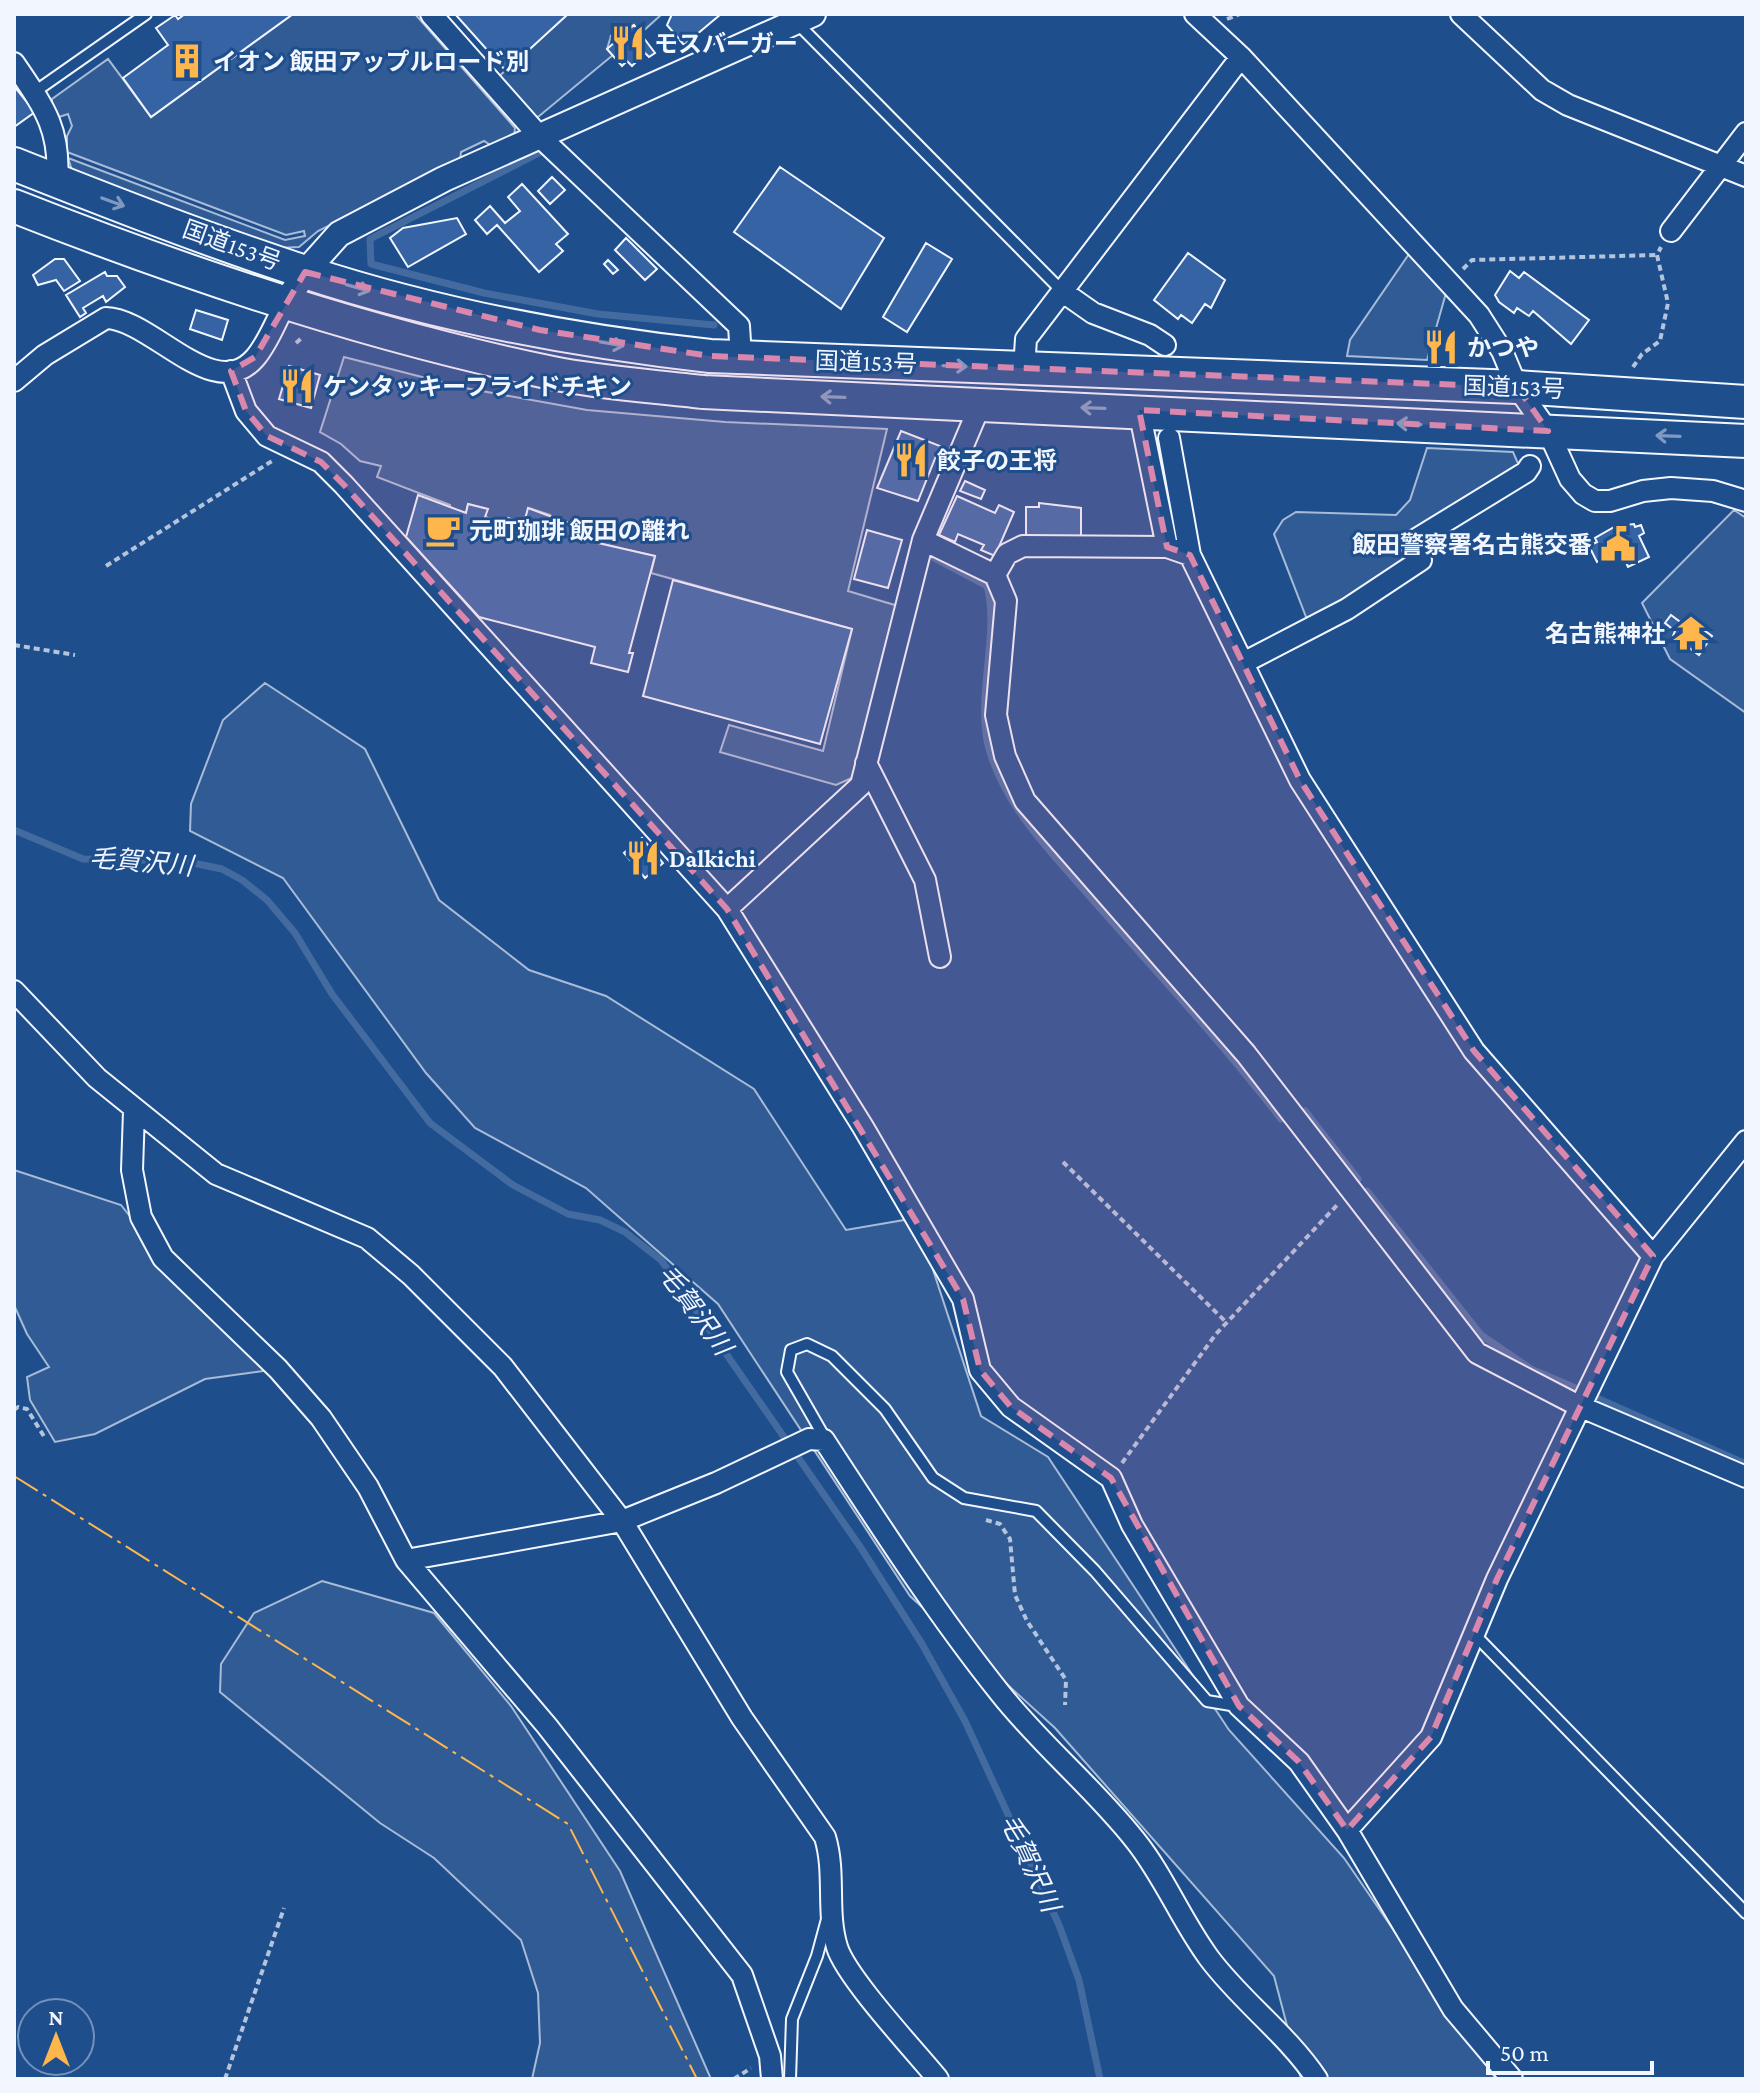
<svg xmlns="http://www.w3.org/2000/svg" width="1760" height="2093" font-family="'Crimson Pro','Noto Sans JP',serif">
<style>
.built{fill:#305b95;stroke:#a8bbd7;stroke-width:2}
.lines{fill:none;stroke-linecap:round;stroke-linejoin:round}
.stream{stroke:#446ba0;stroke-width:7}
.building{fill:#3563a3;stroke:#f2f6ff;stroke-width:2}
.service-casing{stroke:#f2f6ff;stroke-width:14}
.minor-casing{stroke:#f2f6ff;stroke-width:24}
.tertiary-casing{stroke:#f2f6ff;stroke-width:28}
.trunk-casing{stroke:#f2f6ff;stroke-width:36}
.path{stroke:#b3c4dc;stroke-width:4;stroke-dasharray:6 4;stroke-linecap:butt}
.service{stroke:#1f4e8c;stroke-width:10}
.minor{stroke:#1f4e8c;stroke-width:20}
.tertiary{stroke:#1f4e8c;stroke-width:24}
.trunk{stroke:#1f4e8c;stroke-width:32}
.power{stroke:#ffb74d;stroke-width:2;stroke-dasharray:28 6 4 6;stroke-linecap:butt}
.oneway{stroke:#7e9ac0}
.marked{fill:#da87ad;fill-opacity:0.2;stroke:#da87ad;stroke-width:6;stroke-dasharray:16 10;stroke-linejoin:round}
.labels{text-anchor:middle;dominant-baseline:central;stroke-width:6;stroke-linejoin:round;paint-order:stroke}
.poi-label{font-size:24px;font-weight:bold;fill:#f2f6ff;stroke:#1f4e8c;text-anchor:start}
.street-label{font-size:24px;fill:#f2f6ff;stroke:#1f4e8c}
.water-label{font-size:26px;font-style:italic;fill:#f2f6ff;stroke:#1f4e8c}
</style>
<rect width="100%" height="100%" fill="#1f4e8c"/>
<path class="built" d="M 293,14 L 415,14 L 515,128 L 514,136 L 492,146 L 484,141 L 461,152 L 460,160 L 318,231 L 299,247 L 278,248 L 72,170 L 68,158 L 285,240 L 305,236 L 304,231 L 286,235 L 67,152 L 67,136 L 72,126 L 68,114 L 53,119 L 52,99 L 108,59 L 151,117 Z
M 568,14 L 662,14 L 641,33 L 634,25 L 618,29 L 611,36 L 607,49 L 613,55 L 538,117 L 528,115 L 497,78 Z
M 1409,254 L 1446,293 L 1427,360 L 1347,356 L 1350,340 Z
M 344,357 L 465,388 L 587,410 L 725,422 L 887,429 L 848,591 L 898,606 L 854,777 L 836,785 L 720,752 L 729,725 L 823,751 L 852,629 L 651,573 L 655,556 L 598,543 L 602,531 L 549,518 L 550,515 L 529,508 L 524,523 L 508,519 L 507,524 L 485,517 L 487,509 L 468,504 L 466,513 L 450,509 L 450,505 L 377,477 L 381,466 L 360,461 L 341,444 L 320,432 Z
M 1427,448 L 1513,452 L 1520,468 L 1403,542 L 1414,557 L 1308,622 L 1274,534 L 1283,520 L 1296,512 L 1396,515 L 1410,500 Z
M 1734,510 L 1746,518 L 1746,713 L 1670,659 L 1642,603 Z
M 265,683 L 365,749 L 439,900 L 529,970 L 606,996 L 754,1089 L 846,1230 L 916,1218 L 981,1416 L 1048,1457 L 1229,1730 L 1344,1858 L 1496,2079 L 1301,2079 L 1274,1976 L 1055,1728 L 910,1596 L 718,1304 L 586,1188 L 475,1128 L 426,1073 L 283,878 L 190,831 L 191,804 L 223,720 Z
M 14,1170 L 121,1205 L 163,1258 L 278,1369 L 205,1379 L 95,1434 L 55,1442 L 30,1400 L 27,1377 L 49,1367 L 27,1334 L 14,1305 Z
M 322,1581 L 434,1613 L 511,1706 L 620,1871 L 711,2079 L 532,2079 L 540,2043 L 538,1993 L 521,1940 L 434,1858 L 380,1823 L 220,1692 L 221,1664 L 254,1613 Z"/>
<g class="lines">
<path class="stream" d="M 538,146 L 543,151 L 370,239 L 371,264 L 484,293 L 598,314 L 714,325
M 934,558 L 987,586 C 1000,633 975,699 989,749 C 1007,812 1058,859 1099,907 C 1161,977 1224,1045 1281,1119
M 14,830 L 83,859 L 183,861 L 222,869 L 242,880 L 267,900 L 295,933 L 332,994 L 430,1123 L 513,1185 L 568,1214 L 600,1220 L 625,1232 L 661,1260 L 861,1548 L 922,1644 L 965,1721 L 1059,1925 L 1079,1980 L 1100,2079
M 1305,1111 L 1358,1179
M 1367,1191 L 1481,1335 L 1531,1369 L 1578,1389
M 1599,1399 L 1746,1464"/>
</g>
<path class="building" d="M 185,14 L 293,14 L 151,117 L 123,78 L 168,45 L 156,28 L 175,15 L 178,19 Z
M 455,14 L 568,14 L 506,71 Z
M 672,14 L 721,14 L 684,45 L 667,25 Z
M 634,25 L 655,53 L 649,57 L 645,53 L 632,66 L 627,61 L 622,66 L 607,49 Z
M 618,29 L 623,35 L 616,41 L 611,36 Z
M 14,86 L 35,112 L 14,127 Z
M 780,167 L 884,238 L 841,309 L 734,232 Z
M 552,177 L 565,190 L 550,204 L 538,191 Z
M 522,184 L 568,234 L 556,244 L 563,251 L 539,272 L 497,225 L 487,234 L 475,220 L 490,206 L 505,223 L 520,211 L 508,197 Z
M 457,218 L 466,234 L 408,267 L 390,238 L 403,228 Z
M 626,238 L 657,269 L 645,280 L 615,250 Z
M 926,243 L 952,259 L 907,332 L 883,317 Z
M 1188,253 L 1225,280 L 1211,308 L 1205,304 L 1192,323 L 1181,315 L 1178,319 L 1154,300 Z
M 55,259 L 64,259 L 80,281 L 64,291 L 56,280 L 38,285 L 33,275 Z
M 608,260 L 618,270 L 613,274 L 604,264 Z
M 1510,271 L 1519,278 L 1524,272 L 1589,320 L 1571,344 L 1533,311 L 1529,316 L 1517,308 L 1514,313 L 1499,302 L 1495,295 Z
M 105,272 L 107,276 L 117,276 L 125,287 L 106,302 L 103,296 L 83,308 L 86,313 L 80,317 L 66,295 Z
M 196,310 L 228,320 L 222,340 L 190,329 Z
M 289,366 L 320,375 L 311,408 L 279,399 Z
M 901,431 L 940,446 L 918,501 L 877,488 Z
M 965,481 L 985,490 L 981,499 L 960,491 Z
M 418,495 L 466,513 L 468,504 L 488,509 L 485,517 L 507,524 L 508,518 L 524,523 L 528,508 L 582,528 L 582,524 L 602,530 L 598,543 L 655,556 L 629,653 L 633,653 L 628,672 L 591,663 L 595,647 L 479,617 L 406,537 Z
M 957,496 L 995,513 L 999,505 L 1014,512 L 995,556 L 981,550 L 984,545 L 958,534 L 955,542 L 939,535 Z
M 1039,503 L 1081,508 L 1081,538 L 1026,538 L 1026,507 L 1039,507 Z
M 1634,524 L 1635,527 L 1641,525 L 1644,533 L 1639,536 L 1649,557 L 1628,567 L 1621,551 L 1597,562 L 1589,546 L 1597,542 L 1595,538 L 1616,526 Z
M 867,530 L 902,540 L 888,588 L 854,579 Z
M 673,580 L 852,629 L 820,744 L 643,696 Z
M 1671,615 L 1683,624 L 1687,618 L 1712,636 L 1699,655 L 1673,636 L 1675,631 L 1665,623 Z
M 642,838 L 663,863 L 645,878 L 624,853 Z"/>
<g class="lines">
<g class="service-casing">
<path id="service" d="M 797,23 L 1063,292
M 33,93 L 146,14
M 826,1440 L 787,1372 L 791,1350 L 807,1344 L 832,1356 L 885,1409 L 933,1478 L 964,1498 L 1036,1511 L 1095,1571 L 1207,1701 L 1237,1706
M 1475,1635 L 1746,1913
M 790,2079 L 792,2019 L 817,1956 L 827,1919"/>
</g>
<g class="minor-casing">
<path id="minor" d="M 431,14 L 540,137 L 739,326 L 741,357
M 1195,14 L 1241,57 L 1479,315 L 1502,351 L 1517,387 L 1548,431 L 1570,479 L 1583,494 L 1595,501 L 1610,501 L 1643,491 L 1671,488 L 1713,491 L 1746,501
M 1461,14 L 1542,90 L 1568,105 L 1746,176
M 14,63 C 43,106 61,128 57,181
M 1671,231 L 1746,133
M 1063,292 L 1093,313 L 1150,335 L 1165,345
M 1024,369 L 1026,339 L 1241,57
M 231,371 L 246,411 L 267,436 L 321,462 L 344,485 L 727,909 L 863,1127 L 963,1299 L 980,1370 L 1011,1407 L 1111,1478 L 1132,1525 L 1239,1706 L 1299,1762 L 1347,1830 L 1453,2009 L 1512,2079
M 14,381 L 45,355 L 106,318 C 152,319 214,405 255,358 C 268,343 276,321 285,304
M 1139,410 L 1167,547
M 1169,438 L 1190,555 L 1300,780 L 1474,1051 L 1653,1256
M 923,540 L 995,575 L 1006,601 L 996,715 L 1005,756 L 1025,801 L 1246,1054 L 1477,1353 L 1579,1406 L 1746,1477
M 995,575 L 1007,554 L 1023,546 L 1167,547 L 1190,555
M 1243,663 L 1347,609 L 1421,560 L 1410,543 L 1526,472 L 1530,466
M 866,763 L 925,880 L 940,957
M 727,909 L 861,785 L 923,540 L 981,403
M 14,991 L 97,1078 L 216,1174 L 367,1238 L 411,1275 L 503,1367 L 622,1521 L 742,1718 L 825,1837 C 836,1873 826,1911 837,1947 C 846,1977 915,2051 938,2079
M 134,1111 L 132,1170 L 141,1217 L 163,1258 L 278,1369 L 321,1418 L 368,1487 L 406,1560
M 1347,1830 L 1431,1737 L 1497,1579 L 1653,1256 L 1746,1141
M 772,2079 L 770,2056 L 742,1975 L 547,1726 L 406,1560 L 622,1521 L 716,1483 L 809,1439 L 824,1440 C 880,1526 936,1613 1000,1693 C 1041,1745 1094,1788 1135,1840 C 1164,1876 1181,1920 1209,1958 C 1241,2001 1287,2034 1317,2079"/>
</g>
<g class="tertiary-casing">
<path id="tertiary" d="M 285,304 L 305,272 L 339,234 L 444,179 L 813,14"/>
</g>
<g class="trunk-casing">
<path id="trunk" d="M 14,164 C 110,202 207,240 305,272 C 436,315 574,341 710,356 L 1517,387 L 1746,402
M 14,206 C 189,275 368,335 552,373 C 601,383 653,386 703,392 L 1746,441"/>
</g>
<path class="path" d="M 1227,19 L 1240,14
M 1463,269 L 1472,260 L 1657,255
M 296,343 L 303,337
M 1633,367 L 1642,354 L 1660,341 L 1668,303 L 1657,255 L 1661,247
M 106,566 L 272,461
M 14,645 L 75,655
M 1063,1162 L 1227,1323
M 14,1410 L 18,1407 L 27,1409 L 45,1438
M 1122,1463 L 1216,1334 L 1339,1203
M 986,1520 L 1000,1524 L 1010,1539 L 1015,1595 L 1027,1621 L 1066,1680 L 1065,1705
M 225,2079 L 284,1908
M 734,2079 L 751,2068"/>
<use href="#service" class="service"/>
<use href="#minor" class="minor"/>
<use href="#tertiary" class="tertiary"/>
<use href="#trunk" class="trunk"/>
<path class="power" d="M 14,1476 L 568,1824 L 697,2079"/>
</g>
<defs><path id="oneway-shaft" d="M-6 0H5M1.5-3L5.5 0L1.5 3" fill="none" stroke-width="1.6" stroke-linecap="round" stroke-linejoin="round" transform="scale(2)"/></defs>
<g class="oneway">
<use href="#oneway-shaft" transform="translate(113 202) rotate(20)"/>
<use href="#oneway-shaft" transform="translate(358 288) rotate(16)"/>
<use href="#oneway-shaft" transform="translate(612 344) rotate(10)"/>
<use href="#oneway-shaft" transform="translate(955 366) rotate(2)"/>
<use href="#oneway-shaft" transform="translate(833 397) rotate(-178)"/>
<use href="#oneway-shaft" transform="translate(1093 408) rotate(-178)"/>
<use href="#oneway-shaft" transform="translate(1409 424) rotate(-177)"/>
<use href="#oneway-shaft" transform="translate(1668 436) rotate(-178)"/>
</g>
<path class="marked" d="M 305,272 L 540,330 L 710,356 L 1517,387 L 1548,431 L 1139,410 L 1167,547 L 1190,555 L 1300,780 L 1474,1051 L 1653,1256 L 1497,1579 L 1431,1737 L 1347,1830 L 1299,1762 L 1239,1706 L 1111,1478 L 1011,1407 L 980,1370 L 963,1299 L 727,909 L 344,485 L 321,462 L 267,436 L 246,411 L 231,371 L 255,357 Z"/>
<defs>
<g id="restaurant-bare" transform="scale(2.76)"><path d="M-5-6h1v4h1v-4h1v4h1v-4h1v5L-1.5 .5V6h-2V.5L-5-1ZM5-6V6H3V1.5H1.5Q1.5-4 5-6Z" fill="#ffb74d" stroke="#1f4e8c" stroke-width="2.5" paint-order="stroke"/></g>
<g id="building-bare" transform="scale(2.76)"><path d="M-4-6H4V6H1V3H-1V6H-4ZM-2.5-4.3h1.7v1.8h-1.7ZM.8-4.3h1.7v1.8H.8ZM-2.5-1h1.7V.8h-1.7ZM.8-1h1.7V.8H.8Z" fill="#ffb74d" stroke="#1f4e8c" stroke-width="2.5" paint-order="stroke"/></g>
<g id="cafe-bare" transform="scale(2.76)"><path d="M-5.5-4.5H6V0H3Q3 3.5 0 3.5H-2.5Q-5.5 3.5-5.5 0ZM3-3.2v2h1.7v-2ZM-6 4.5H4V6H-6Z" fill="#ffb74d" stroke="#1f4e8c" stroke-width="2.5" paint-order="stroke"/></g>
<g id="civic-bare" transform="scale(2.76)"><path d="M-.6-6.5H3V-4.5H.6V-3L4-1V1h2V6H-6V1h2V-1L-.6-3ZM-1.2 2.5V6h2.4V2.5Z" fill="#ffb74d" stroke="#1f4e8c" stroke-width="2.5" paint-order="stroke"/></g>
<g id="temple-bare" transform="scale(2.76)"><path d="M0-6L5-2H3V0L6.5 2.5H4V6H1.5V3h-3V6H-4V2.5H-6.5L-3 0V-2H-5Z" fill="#ffb74d" stroke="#1f4e8c" stroke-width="2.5" paint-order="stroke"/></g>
</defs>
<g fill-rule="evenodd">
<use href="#restaurant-bare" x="628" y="43"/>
<use href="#building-bare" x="187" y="61"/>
<use href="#restaurant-bare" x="1441" y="347"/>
<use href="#restaurant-bare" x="297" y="386"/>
<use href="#restaurant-bare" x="911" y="460"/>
<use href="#cafe-bare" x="443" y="530"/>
<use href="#civic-bare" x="1618" y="544"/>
<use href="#temple-bare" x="1691" y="633"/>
<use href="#restaurant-bare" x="643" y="858"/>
</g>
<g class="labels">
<g class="poi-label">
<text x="654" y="43">モスバーガー</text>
<text x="213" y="61">イオン 飯田アップルロード別</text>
<text x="1467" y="347">かつや</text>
<text x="323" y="386">ケンタッキーフライドチキン</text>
<text x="937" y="460">餃子の王将</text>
<text x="469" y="530">元町珈琲 飯田の離れ</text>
<text x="1592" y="544" text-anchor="end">飯田警察署名古熊交番</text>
<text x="1665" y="633" text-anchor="end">名古熊神社</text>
<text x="669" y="858">Dalkichi</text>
</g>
<g class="street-label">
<text transform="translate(232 245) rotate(20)">国道153号</text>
<text transform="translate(866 362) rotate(2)">国道153号</text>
<text transform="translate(1514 387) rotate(2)">国道153号</text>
</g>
<g class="water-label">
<text transform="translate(141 862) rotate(5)">毛賀沢川</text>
<text transform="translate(695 1310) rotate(54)">毛賀沢川</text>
<text transform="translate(1030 1863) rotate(65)">毛賀沢川</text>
</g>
</g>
<rect width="1760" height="2093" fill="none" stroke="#f2f6ff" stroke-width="32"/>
<g transform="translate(56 2037)"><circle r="38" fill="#1f4e8c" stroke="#7391ba" stroke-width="2"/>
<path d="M0-6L14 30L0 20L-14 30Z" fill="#ffb74d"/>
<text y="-12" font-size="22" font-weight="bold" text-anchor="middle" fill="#f2f6ff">N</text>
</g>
<path d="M1488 2061v12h164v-12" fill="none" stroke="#f2f6ff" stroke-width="4"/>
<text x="1500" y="2061" font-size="24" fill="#f2f6ff" stroke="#1f4e8c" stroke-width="6" paint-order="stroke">50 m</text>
</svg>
